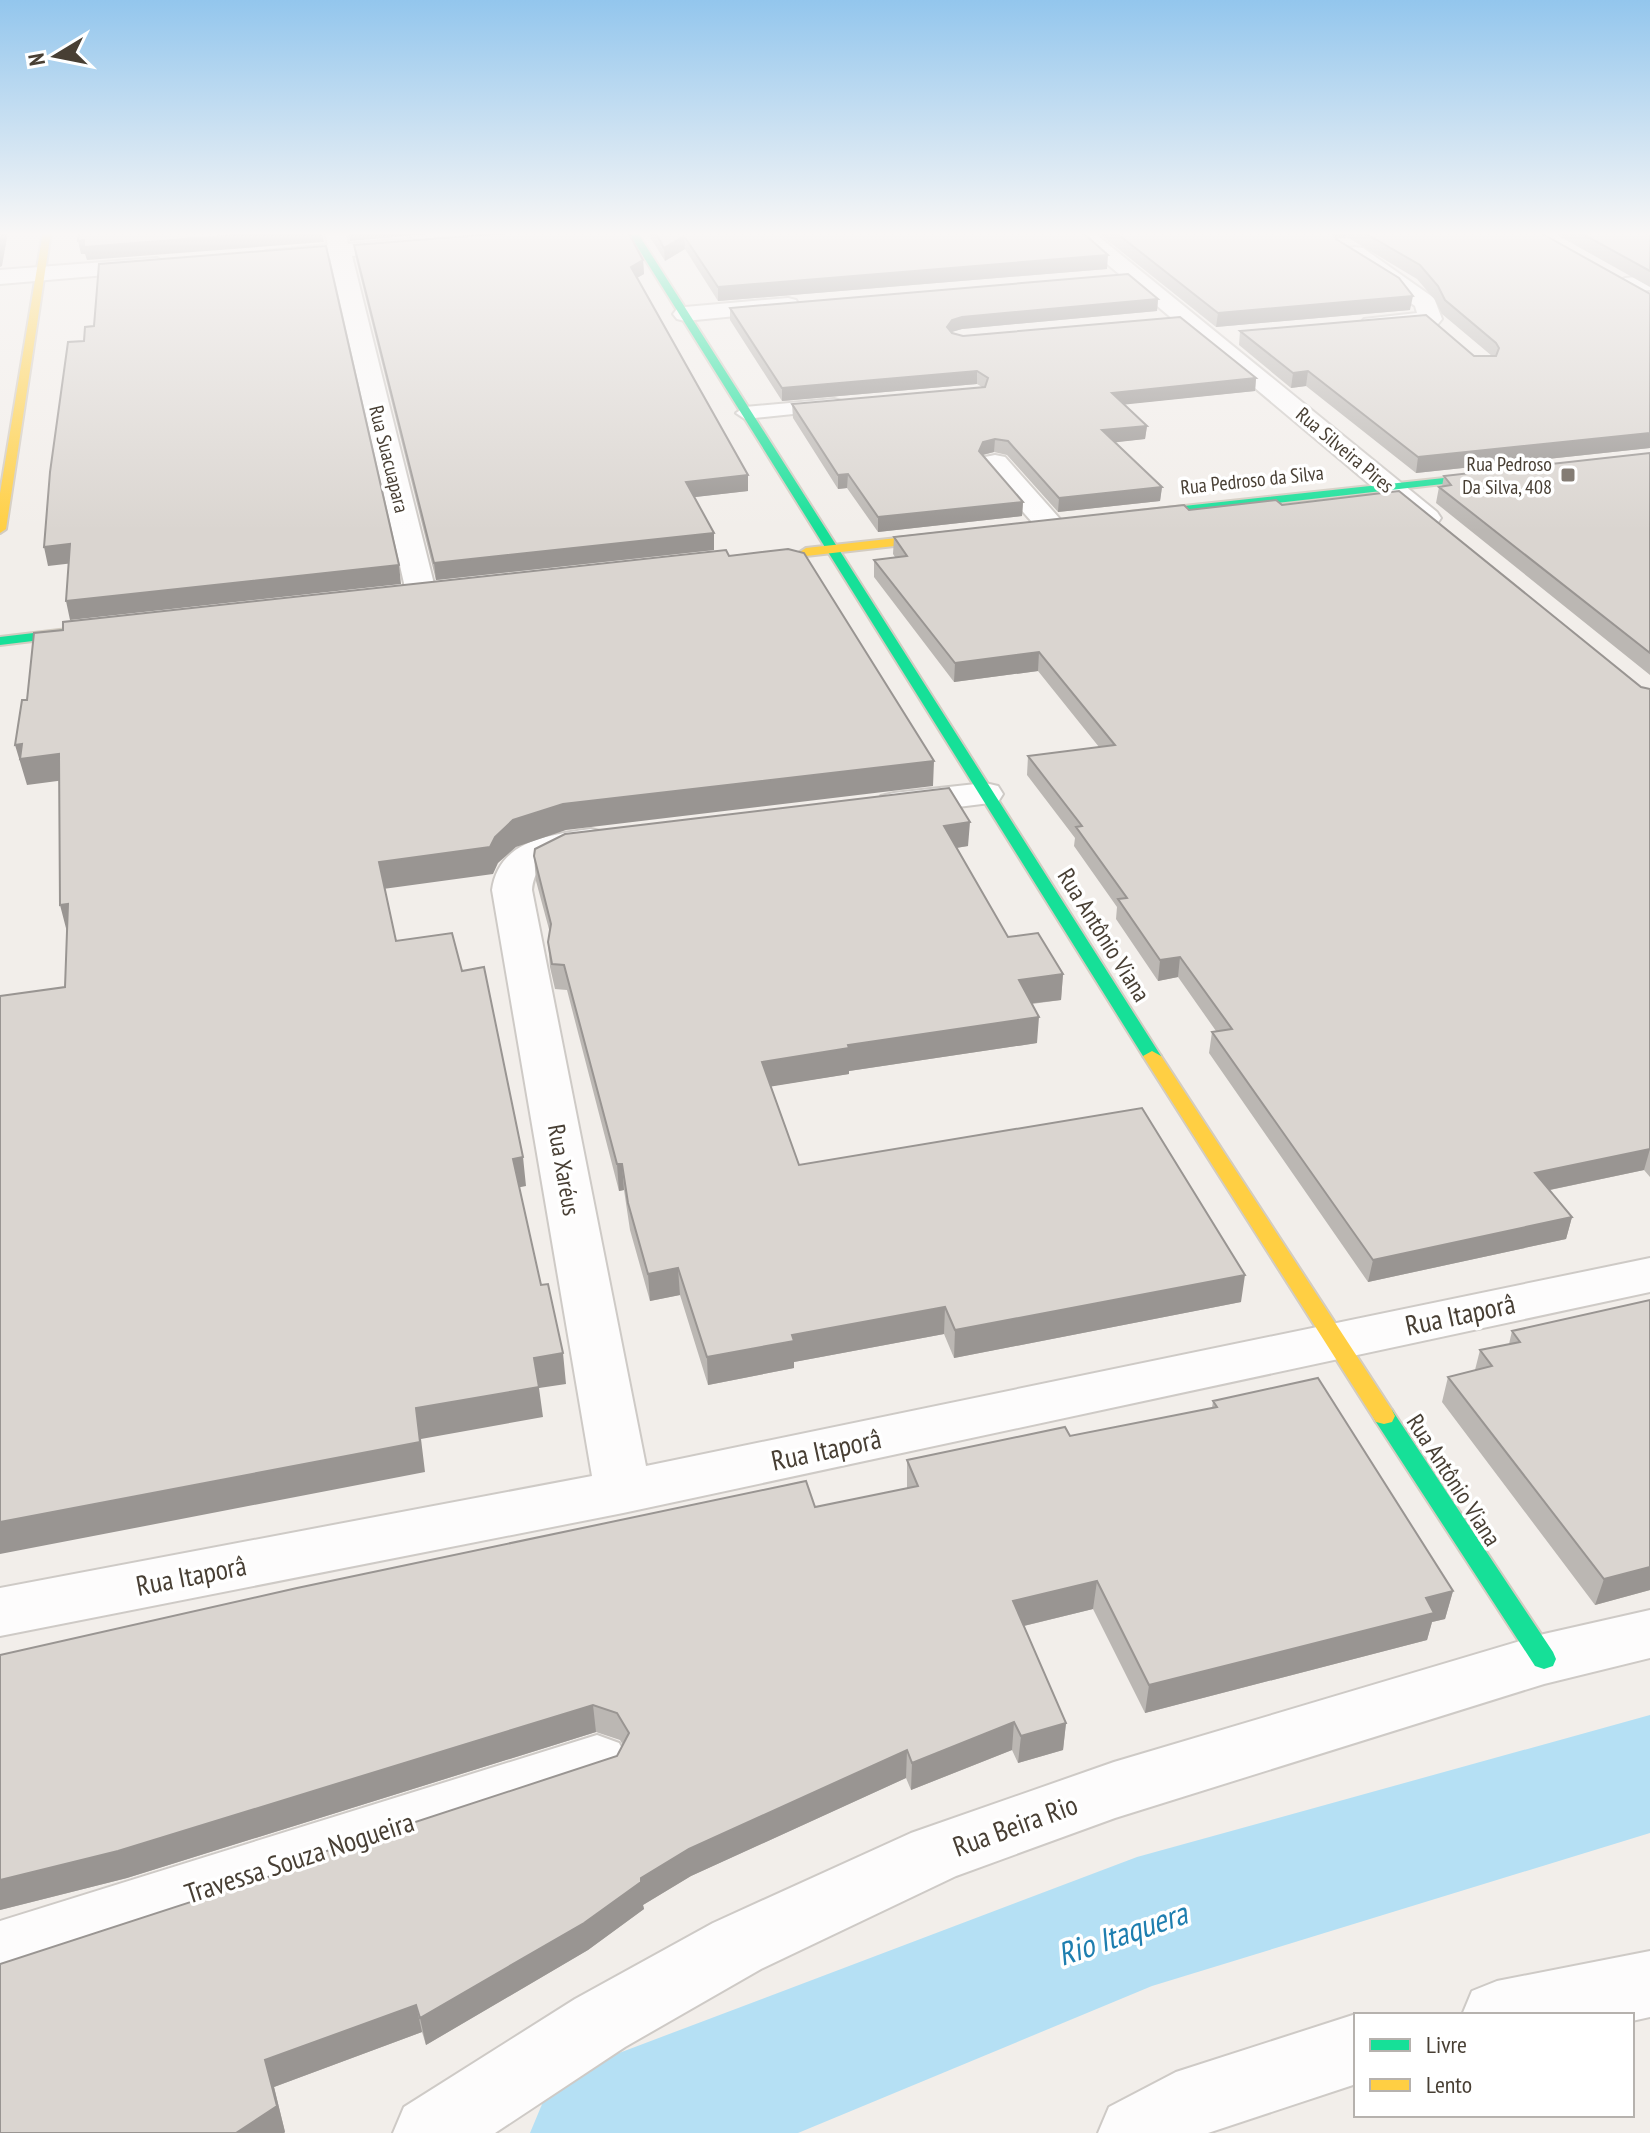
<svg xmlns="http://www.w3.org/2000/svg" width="1650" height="2133" font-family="'PT Sans Narrow',sans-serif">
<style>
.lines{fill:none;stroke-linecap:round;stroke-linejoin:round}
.river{fill:#b5e0f4;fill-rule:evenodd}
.lane-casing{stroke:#cecac6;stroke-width:4}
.street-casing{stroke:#cecac6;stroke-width:4}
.fast-casing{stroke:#d3ccc1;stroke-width:4}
.slow-casing{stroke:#d3ccc1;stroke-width:4}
.lane{fill:#fdfcfc;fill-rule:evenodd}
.street{fill:#fdfcfc;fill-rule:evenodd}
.fast{fill:#16e098;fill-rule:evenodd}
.slow{fill:#ffcf43;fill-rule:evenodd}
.wall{fill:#bbb7b3}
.shaded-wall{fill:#999592}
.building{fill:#dad5d0;stroke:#999592;stroke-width:2}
.poi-dot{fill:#847c74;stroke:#fff;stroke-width:3}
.labels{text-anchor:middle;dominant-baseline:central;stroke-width:7;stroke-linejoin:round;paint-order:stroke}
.far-street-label{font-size:20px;fill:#483f34;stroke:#fff}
.far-poi-label{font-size:20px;fill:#483f34;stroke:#fff;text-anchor:end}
.street-label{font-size:24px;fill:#483f34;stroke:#fff}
.near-street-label{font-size:28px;fill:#483f34;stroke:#fff}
.near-water-label{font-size:32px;font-style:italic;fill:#1e7eaf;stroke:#fff}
</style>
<rect width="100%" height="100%" fill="#f2eeea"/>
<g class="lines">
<path class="river" d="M 1650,1715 L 1650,1833 L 1152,1986 L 798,2133 L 530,2133 L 553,2078 L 1137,1857 Z"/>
<g class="lane-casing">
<path id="lane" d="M 834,399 L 841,401 L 843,405 L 841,409 L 745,419 L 736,413 L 745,407 Z"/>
</g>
<g class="street-casing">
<path id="street" d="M 325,232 L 346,232 L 348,244 L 412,239 L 423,245 L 412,251 L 352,256 L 436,592 L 432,599 L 421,601 L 410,599 L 406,592 L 330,258 L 266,263 L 255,257 L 266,251 L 328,245 Z
M 1069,232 L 1093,232 L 1437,512 L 1441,518 L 1437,524 L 1427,527 L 1417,524 Z
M 1355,247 L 1363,248 L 1434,298 L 1442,319 L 1438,324 L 1372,331 L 1364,329 L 1360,324 L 1364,319 L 1417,313 L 1415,306 L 1347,258 L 1344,253 L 1347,248 Z
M 157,258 L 168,265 L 165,270 L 0,284 L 0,270 Z
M 1650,276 L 1650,290 L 1625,292 L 1614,285 L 1625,278 Z
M 788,298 L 796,300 L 799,305 L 796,310 L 685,321 L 677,319 L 673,314 L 677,309 L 685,307 Z
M 995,455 L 1005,457 L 1060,519 L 1065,525 L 1060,531 L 1050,534 L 1040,531 L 985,469 L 981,463 L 985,457 Z
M 985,783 L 998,786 L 1003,794 L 998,802 L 894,815 L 881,812 L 876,804 L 881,796 L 894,793 Z
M 591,829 L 604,832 L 610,840 L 604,848 C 573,856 536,850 532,890 L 646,1466 L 1650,1258 L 1650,1292 L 623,1513 L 0,1636 L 0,1588 L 592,1476 L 492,890 C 499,840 549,835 591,829 Z
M 1650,1610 L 1650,1658 L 1544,1684 L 1115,1818 L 956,1876 L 761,1969 L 625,2047 L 495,2133 L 393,2133 L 404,2107 L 575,1999 L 713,1923 L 911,1833 L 1114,1762 L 1544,1634 Z
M 597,1735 L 619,1743 L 629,1762 L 619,1781 L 0,1985 L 0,1921 Z
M 1650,1951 L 1650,2017 L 1632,2021 L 1632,2015 L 1462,2015 L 1472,1991 L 1497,1981 Z
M 1356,2014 L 1356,2084 L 1208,2133 L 1098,2133 L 1109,2107 L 1176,2072 Z"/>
</g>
<g class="fast-casing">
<path id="fast" d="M 628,232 L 637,232 L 1161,1056 L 1158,1060 L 1152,1061 L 1143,1056 Z
M 1500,472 L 1504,473 L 1504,477 L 1128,520 L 1122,516 L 1128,512 Z
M 93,626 L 98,627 L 98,633 L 0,645 L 0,637 Z
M 1384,1408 L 1392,1410 L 1553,1652 L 1556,1659 L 1553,1666 L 1544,1669 L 1535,1666 L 1376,1422 L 1373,1416 L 1376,1410 Z"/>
</g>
<g class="slow-casing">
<path id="slow" d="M 43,232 L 51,232 L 6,529 L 0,533 L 0,493 Z
M 952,532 L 956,533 L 956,539 L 806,556 L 800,552 L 806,548 Z
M 1152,1051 L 1161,1056 L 1392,1410 L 1395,1416 L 1392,1422 L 1384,1424 L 1376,1422 L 1143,1056 Z"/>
</g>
<use href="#lane" class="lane"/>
<use href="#street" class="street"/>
<use href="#fast" class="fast"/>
<use href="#slow" class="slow"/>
</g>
<path class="wall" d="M 647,232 L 1082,232 L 1107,269 L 718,301 L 685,249 L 665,261 Z
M 1097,232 L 1539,232 L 1650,294 L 1650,448 L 1416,473 L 1306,386 L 1291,388 L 1239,345 L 1240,331 L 1474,356 L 1492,356 L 1442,314 L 1435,300 L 1417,279 L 1347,237 L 1336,239 L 1410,310 L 1216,327 Z
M 1552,232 L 1650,232 L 1650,287 Z
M 354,245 L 643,260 L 644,274 L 637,278 L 748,475 L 748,491 L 694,497 L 714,550 L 436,580 L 356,259 Z
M 1158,299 L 1157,311 L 962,329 L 951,332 L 963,336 L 1256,378 L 1255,391 L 1124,404 L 1147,426 L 1145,439 L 1115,442 L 1162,487 L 1160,501 L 1058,512 L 1007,455 L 994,452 L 983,455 L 1023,502 L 1022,516 L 878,532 L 847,488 L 838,489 L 793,418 L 792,404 L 982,387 L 977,384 L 782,401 L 730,320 L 730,308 Z
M 1650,453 L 1650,675 L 1436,503 L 1439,487 L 1442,486 L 1444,476 Z
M 1282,505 L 1641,687 L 1650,689 L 1650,1177 L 1644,1170 L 1550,1190 L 1572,1217 L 1566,1239 L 1368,1282 L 1209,1053 L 1212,1032 L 1216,1031 L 1178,977 L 1158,981 L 1116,919 L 1117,907 L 1074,846 L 1075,838 L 1027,775 L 1028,756 L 1099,747 L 1038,671 L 954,682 L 874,577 L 874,560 L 895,557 L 893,554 L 894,537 L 1189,510 Z
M 968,846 L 956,848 L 1008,937 L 1063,974 L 1061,1000 L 1032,1004 L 1037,1043 L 849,1071 L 849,1074 L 771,1086 L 799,1165 L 1241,1302 L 954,1358 L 944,1334 L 794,1362 L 794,1368 L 708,1385 L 680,1295 L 650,1301 L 630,1230 L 624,1190 L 619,1191 L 567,990 L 555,989 L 550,967 L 548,942 L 550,933 L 536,881 L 534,856 Z
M 1650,1300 L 1650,1590 L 1595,1605 L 1442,1402 L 1448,1377 L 1475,1370 L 1480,1350 L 1509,1344 L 1512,1331 Z
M 1213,1401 L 1453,1591 L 1445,1619 L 1432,1622 L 1427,1640 L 1145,1713 L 1093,1609 L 1024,1626 L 1066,1723 L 1063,1750 L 1018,1763 L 1012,1750 L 911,1790 L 906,1778 L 691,1876 L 643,1905 L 644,1909 L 588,1950 L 426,2045 L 422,2032 L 274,2087 L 285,2132 L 284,2133 L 0,2133 L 280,1873 L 617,1756 L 623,1745 L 620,1740 L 596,1732 L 127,1878 L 0,1910 L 0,1655 L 815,1507 L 907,1489 L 907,1460 L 1070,1436 L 1212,1408 Z"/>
<path class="shaded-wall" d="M 0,232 L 8,232 L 2,266 L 0,267 Z
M 276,232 L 322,232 L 324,242 L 87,260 L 85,254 L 81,254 L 78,241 Z
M 349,232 L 450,232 L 350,241 Z
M 1334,232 L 1347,232 L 1347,237 L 1334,239 L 1331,248 Z
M 684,236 L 685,249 L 665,261 L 664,248 Z
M 1108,255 L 1107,269 L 718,301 L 718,287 Z
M 643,260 L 644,274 L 631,281 L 631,267 Z
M 1413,296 L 1410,310 L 1216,327 L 1218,313 Z
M 1158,299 L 1157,311 L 962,329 L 952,332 L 947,327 L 952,320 L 962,317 Z
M 977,371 L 977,384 L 782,401 L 782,388 Z
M 1308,371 L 1306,386 L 1291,388 L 1293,373 Z
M 1256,378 L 1255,391 L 1111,406 L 1112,393 Z
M 1147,426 L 1145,439 L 1101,444 L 1102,430 Z
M 1650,433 L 1650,448 L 1416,473 L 1418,457 Z
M 995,439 L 994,452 L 982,455 L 979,451 L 983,442 Z
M 848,474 L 847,488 L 838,489 L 838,475 Z
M 748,475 L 748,491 L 687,498 L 686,482 Z
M 1162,487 L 1160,501 L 1058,512 L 1059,498 Z
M 1023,502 L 1022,516 L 878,532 L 878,517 Z
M 714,533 L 714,550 L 436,580 L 434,563 Z
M 70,544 L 74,563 L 48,566 L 44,547 Z
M 399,565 L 401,584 L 70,620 L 66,601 Z
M 1039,652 L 1038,671 L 954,682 L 955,663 Z
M 22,744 L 59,754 L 65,780 L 27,785 L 15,745 Z
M 934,761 L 933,786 L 566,830 L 516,847 L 498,863 L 493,874 L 383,889 L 379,862 L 563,804 Z
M 970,822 L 968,846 L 943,850 L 944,826 Z
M 68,904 L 67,932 L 60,905 Z
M 1180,957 L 1178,977 L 1158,981 L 1160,960 Z
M 1063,974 L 1061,1000 L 1017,1005 L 1019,980 Z
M 1039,1017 L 1037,1043 L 849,1071 L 849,1074 L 762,1088 L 762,1062 L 848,1045 Z
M 1650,1149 L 1644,1170 L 1530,1194 L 1535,1173 Z
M 523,1157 L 526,1186 L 516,1188 L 513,1159 Z
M 617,1164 L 622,1164 L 624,1190 L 619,1191 Z
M 1572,1217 L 1566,1239 L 1368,1282 L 1373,1260 Z
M 678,1268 L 680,1295 L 650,1301 L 648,1274 Z
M 1245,1275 L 1241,1302 L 954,1358 L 955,1330 Z
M 945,1307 L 944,1334 L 794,1362 L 794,1368 L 708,1385 L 707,1357 L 792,1335 Z
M 563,1353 L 566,1384 L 539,1388 L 543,1417 L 421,1439 L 425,1472 L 0,1554 L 0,1522 L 416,1408 L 534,1358 Z
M 1650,1567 L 1650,1590 L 1595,1605 L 1604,1579 Z
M 1097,1581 L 1093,1609 L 1011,1629 L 1013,1601 Z
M 1453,1591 L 1445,1619 L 1432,1622 L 1427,1640 L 1145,1713 L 1149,1685 L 1426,1598 Z
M 593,1705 L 596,1732 L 127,1878 L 0,1910 L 0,1880 Z
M 1014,1722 L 1012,1750 L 911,1790 L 912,1763 Z
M 1066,1723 L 1063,1750 L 1018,1763 L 1021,1736 Z
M 907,1750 L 906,1778 L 691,1876 L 643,1905 L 644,1909 L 588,1950 L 426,2045 L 420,2018 L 641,1878 L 689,1849 Z
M 416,2005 L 422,2032 L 274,2087 L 285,2132 L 284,2133 L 236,2133 L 265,2060 Z"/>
<path class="building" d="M 79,232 L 276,232 L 84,247 L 84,240 L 78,241 Z
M 519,232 L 628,232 L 643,260 L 631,267 L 748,475 L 686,482 L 714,533 L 434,563 L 354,245 Z
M 655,232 L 1082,232 L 1108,255 L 718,287 L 684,236 L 664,248 Z
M 1115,232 L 1334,232 L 1333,234 L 1336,239 L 1399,278 L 1413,296 L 1218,313 Z
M 1363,232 L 1539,232 L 1650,294 L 1650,433 L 1418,457 L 1308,371 L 1293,373 L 1240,331 L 1426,315 L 1474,356 L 1496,356 L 1499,348 L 1496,343 L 1445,300 L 1438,286 L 1420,265 Z
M 1579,232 L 1650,232 L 1650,271 Z
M 326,246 L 399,565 L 66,601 L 70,544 L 44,547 L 50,472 L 68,342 L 84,341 L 85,327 L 94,326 L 99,264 Z
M 1128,274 L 1158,299 L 962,317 L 952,320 L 947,327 L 952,333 L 963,336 L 1180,317 L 1256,378 L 1112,393 L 1147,426 L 1102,430 L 1162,487 L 1059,498 L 1008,441 L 995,439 L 983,442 L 979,451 L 1023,502 L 878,517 L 848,474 L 838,475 L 792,404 L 985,387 L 988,378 L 977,371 L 782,388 L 730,308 Z
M 1650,453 L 1650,653 L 1439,487 L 1451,485 L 1444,476 Z
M 1399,491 L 1641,687 L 1650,689 L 1650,1149 L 1535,1173 L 1572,1217 L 1373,1260 L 1212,1032 L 1232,1029 L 1180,957 L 1160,960 L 1118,899 L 1127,898 L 1076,827 L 1082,826 L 1028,756 L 1115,745 L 1039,652 L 955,663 L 874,560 L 907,556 L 894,537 L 1184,505 L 1189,510 L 1276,500 L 1282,505 Z
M 788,549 L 804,553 L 934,761 L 563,804 L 513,820 L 495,837 L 490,847 L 379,862 L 396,941 L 452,933 L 462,971 L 484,967 L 523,1157 L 513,1159 L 541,1285 L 548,1284 L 563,1353 L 534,1358 L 539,1387 L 416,1408 L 420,1442 L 0,1522 L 0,996 L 65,987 L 68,904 L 60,905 L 59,754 L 20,759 L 22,744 L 15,745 L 22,700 L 27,700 L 34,633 L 63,630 L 63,622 L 726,550 L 729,556 Z
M 949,788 L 970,822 L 944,826 L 1008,937 L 1038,933 L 1063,974 L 1019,980 L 1039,1017 L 848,1045 L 849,1048 L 762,1062 L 799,1165 L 1142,1108 L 1245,1275 L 955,1330 L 945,1307 L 792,1335 L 794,1341 L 707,1357 L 678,1268 L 648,1274 L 628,1203 L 622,1164 L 617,1164 L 564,965 L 552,964 L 548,942 L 551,924 L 534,856 L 535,849 L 565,834 Z
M 1650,1300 L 1650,1567 L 1604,1579 L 1448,1377 L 1492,1366 L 1480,1350 L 1520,1342 L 1512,1331 Z
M 1318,1378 L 1453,1591 L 1426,1598 L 1434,1613 L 1149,1685 L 1097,1581 L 1013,1601 L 1066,1723 L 1021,1736 L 1014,1722 L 912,1763 L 907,1750 L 689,1849 L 641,1878 L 641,1882 L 584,1923 L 420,2018 L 416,2005 L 265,2060 L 277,2106 L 236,2133 L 0,2133 L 0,1964 L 280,1873 L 278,1867 L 617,1756 L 629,1733 L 617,1713 L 593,1705 L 118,1851 L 0,1880 L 0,1655 L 297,1588 L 806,1481 L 815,1507 L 918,1486 L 907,1460 L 1065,1427 L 1070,1436 L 1217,1407 L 1213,1401 Z"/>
<linearGradient id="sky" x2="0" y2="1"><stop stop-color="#93c6ed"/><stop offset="0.44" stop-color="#f9f7f6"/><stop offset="1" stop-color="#f9f7f6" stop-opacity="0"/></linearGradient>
<rect width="1650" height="531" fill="url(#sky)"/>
<rect class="poi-dot" x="1560" y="467" width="16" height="16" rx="4"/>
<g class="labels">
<g class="far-street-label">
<text transform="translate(1345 450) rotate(40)">Rua Silveira Pires</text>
<text transform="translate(389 459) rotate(76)">Rua Suacuapara</text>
<text transform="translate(1252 480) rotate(-6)">Rua Pedroso da Silva</text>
</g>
<g class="far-poi-label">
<text x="1552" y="464">Rua Pedroso<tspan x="1552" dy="23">Da Silva, 408</tspan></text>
</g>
<g class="street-label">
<text transform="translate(1104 935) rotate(58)">Rua Antônio Viana</text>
<text transform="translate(564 1170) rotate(80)">Rua Xaréus</text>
<text transform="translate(1454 1480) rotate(57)">Rua Antônio Viana</text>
</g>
<g class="near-street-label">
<text transform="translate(1460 1314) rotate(-12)">Rua Itaporâ</text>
<text transform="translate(826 1449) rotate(-12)">Rua Itaporâ</text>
<text transform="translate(191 1575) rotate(-11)">Rua Itaporâ</text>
<text transform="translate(1015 1825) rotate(-20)">Rua Beira Rio</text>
<text transform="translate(299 1857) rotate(-18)">Travessa Souza Nogueira</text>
</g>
<g class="near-water-label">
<text transform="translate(1122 1933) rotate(-19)">Rio Itaquera</text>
</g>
</g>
<rect x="1354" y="2013" width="280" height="104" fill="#ffffff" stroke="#b6b2ae" stroke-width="2"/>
<rect x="1370" y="2039" width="40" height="12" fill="#16e098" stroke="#b6b2ae" stroke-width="2"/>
<text x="1426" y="2053" font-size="24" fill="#483f34">Livre</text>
<rect x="1370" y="2079" width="40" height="12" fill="#ffcf43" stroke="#b6b2ae" stroke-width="2"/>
<text x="1426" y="2093" font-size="24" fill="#483f34">Lento</text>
<g transform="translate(56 56) rotate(260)" stroke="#ffffff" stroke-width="6" paint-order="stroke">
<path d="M0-6L14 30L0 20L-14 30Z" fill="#483f34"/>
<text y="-12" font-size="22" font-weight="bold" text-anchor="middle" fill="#483f34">N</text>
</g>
</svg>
